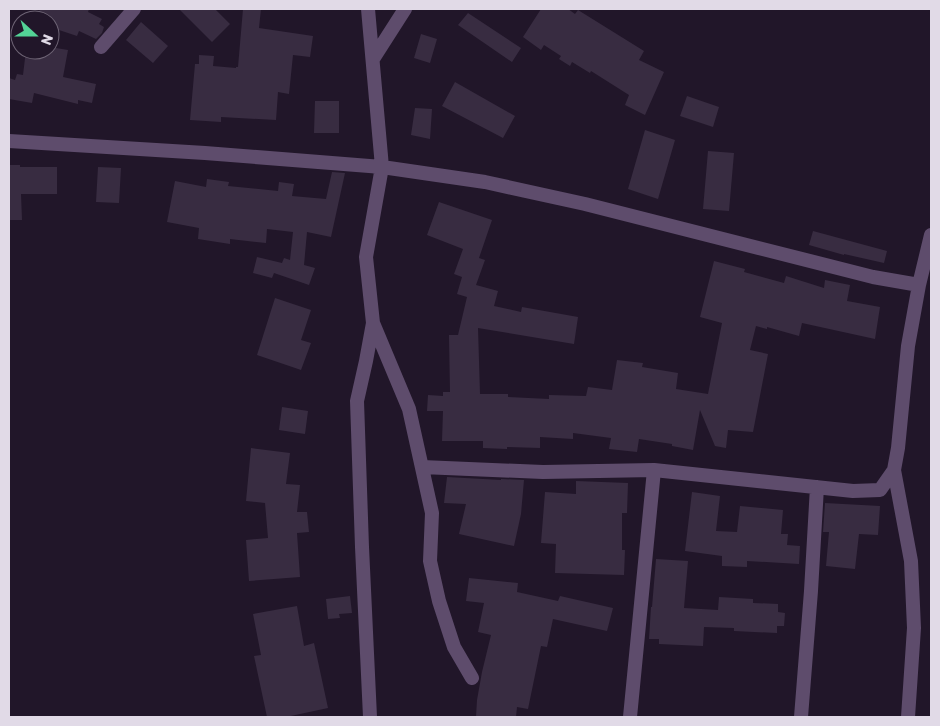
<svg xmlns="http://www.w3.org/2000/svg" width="940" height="726" font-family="Rubik,sans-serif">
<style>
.building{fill:#382c41}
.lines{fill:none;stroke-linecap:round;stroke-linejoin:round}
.minor{stroke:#5e4c6c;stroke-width:14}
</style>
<rect width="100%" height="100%" fill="#211629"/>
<path class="building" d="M 40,9 L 89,9 L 88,12 L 102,19 L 99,24 L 104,27 L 102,33 L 96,39 L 79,31 L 77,36 L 50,27 L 50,20 L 36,20 Z
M 179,9 L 215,9 L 230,24 L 212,42 Z
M 243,9 L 261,9 L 259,28 L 313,36 L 310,57 L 293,55 L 289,94 L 278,92 L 276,120 L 221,117 L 221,122 L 190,120 L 195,64 L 199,64 L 199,55 L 214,56 L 213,66 L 236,68 L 236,67 L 238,67 Z
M 541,9 L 568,9 L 575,14 L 578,10 L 644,51 L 639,60 L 664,72 L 645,115 L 625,105 L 629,95 L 591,71 L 590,73 L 572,62 L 570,66 L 559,59 L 561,56 L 544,45 L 541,50 L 523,37 Z
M 468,13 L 521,48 L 512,62 L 458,25 Z
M 141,22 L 168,46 L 153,63 L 126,40 Z
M 421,34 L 437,39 L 430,63 L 414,58 Z
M 50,47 L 68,50 L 63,77 L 96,84 L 92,103 L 78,100 L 78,104 L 34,93 L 32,103 L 9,99 L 9,78 L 15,80 L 17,74 L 23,75 L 26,50 L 50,50 Z
M 455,82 L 515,116 L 503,138 L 442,106 Z
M 687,96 L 719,107 L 713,127 L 680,116 Z
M 315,101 L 339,101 L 339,133 L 314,133 Z
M 415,108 L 432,109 L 430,139 L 411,135 Z
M 645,130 L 675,140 L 658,199 L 628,189 Z
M 708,151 L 734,153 L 729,211 L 703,209 Z
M 9,165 L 20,165 L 20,167 L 57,167 L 57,194 L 21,194 L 22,220 L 9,220 Z
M 98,167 L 121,168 L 119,203 L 96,202 Z
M 332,172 L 345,173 L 331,237 L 307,232 L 304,265 L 315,268 L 309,285 L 274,273 L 272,278 L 253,273 L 257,257 L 282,263 L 284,258 L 290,260 L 293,232 L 267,229 L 266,243 L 230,239 L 230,244 L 198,239 L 199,228 L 167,222 L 175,181 L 206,187 L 207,179 L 229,182 L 228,186 L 278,191 L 279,182 L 294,184 L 292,196 L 326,199 Z
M 439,202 L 492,220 L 479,258 L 485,260 L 476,285 L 498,291 L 494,306 L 521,312 L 522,307 L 578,317 L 574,344 L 478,328 L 480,394 L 508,394 L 508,397 L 549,399 L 549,395 L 586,396 L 588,387 L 612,390 L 617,360 L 643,363 L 642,367 L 678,373 L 676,389 L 708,394 L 722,323 L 700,317 L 714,261 L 745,269 L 744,272 L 784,283 L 786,276 L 824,288 L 825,280 L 850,285 L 847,301 L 880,307 L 875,339 L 802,323 L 799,336 L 767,327 L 767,329 L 756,326 L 750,350 L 768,354 L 753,432 L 728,430 L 726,448 L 715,446 L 700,410 L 693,450 L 672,446 L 672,444 L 639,439 L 637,452 L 609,449 L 611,438 L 573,433 L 573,439 L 540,437 L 540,448 L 507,447 L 507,449 L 483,448 L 483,441 L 442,441 L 443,411 L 427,411 L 428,395 L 443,396 L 443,392 L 450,392 L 449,335 L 458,335 L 467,297 L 457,294 L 462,277 L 454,274 L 463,249 L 427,235 Z
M 813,231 L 887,251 L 884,263 L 844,254 L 844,255 L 809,245 Z
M 275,298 L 311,310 L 301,340 L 311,343 L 301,370 L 257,355 Z
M 282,407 L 308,411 L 305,434 L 279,430 Z
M 251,448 L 290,453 L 286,484 L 300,485 L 297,512 L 307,512 L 309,532 L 297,533 L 300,577 L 249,581 L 246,540 L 268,538 L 265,503 L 246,501 Z
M 447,477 L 501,480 L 501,479 L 524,480 L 521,514 L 514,546 L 459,534 L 466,504 L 444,503 Z
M 576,481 L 628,483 L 627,513 L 622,513 L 622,550 L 625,550 L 624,575 L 555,573 L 556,544 L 541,543 L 545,492 L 576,494 Z
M 692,492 L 720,496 L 716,531 L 737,532 L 740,506 L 783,510 L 781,534 L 788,534 L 787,545 L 800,546 L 799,564 L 747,561 L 747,567 L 722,566 L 722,556 L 685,551 Z
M 825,503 L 880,506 L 878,535 L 859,534 L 855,569 L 826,566 L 829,532 L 823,532 Z
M 656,559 L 688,561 L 684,608 L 718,610 L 719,597 L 753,599 L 753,603 L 778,604 L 778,612 L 785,613 L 784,626 L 777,626 L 777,633 L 734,631 L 734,628 L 704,627 L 703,646 L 659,644 L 659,639 L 649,639 L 651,607 L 652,607 Z
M 469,578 L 518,583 L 517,592 L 558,601 L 560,596 L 613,608 L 607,631 L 553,619 L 547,647 L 541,646 L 528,709 L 517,707 L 516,717 L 476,717 L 477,700 L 482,672 L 491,635 L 478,632 L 484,603 L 466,601 Z
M 350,596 L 352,613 L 339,614 L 340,618 L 328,619 L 326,599 Z
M 297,606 L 304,646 L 314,643 L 328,708 L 286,717 L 267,717 L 254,656 L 261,655 L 253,614 Z"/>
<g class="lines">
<path class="minor" d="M 368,9 L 382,167 L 375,167
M 101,47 L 134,9
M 373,59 L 405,9
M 9,141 L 205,153 L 382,167 L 485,182 L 585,204 L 873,277 L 919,285
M 373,323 L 409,409 L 432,513 L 430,561 L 439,601 L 454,647 L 472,678
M 422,467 L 543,472 L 654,470 L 853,491 L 880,490 L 894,470 L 898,448 L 908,346 L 919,285 L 931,235
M 894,470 L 911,561 L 914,628 L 908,717
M 370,717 L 362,547 L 357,401 L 366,361 L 373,323 L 366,257 L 382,167
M 630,717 L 654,470
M 801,717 L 811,591 L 817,487"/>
</g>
<rect width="940" height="726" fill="none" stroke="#e1dae7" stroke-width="20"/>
<g transform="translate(35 35) rotate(111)"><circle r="24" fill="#211629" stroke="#6e6475"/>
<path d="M0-4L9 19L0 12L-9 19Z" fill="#53d396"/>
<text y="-8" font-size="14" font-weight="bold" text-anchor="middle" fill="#e1dae7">N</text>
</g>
</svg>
